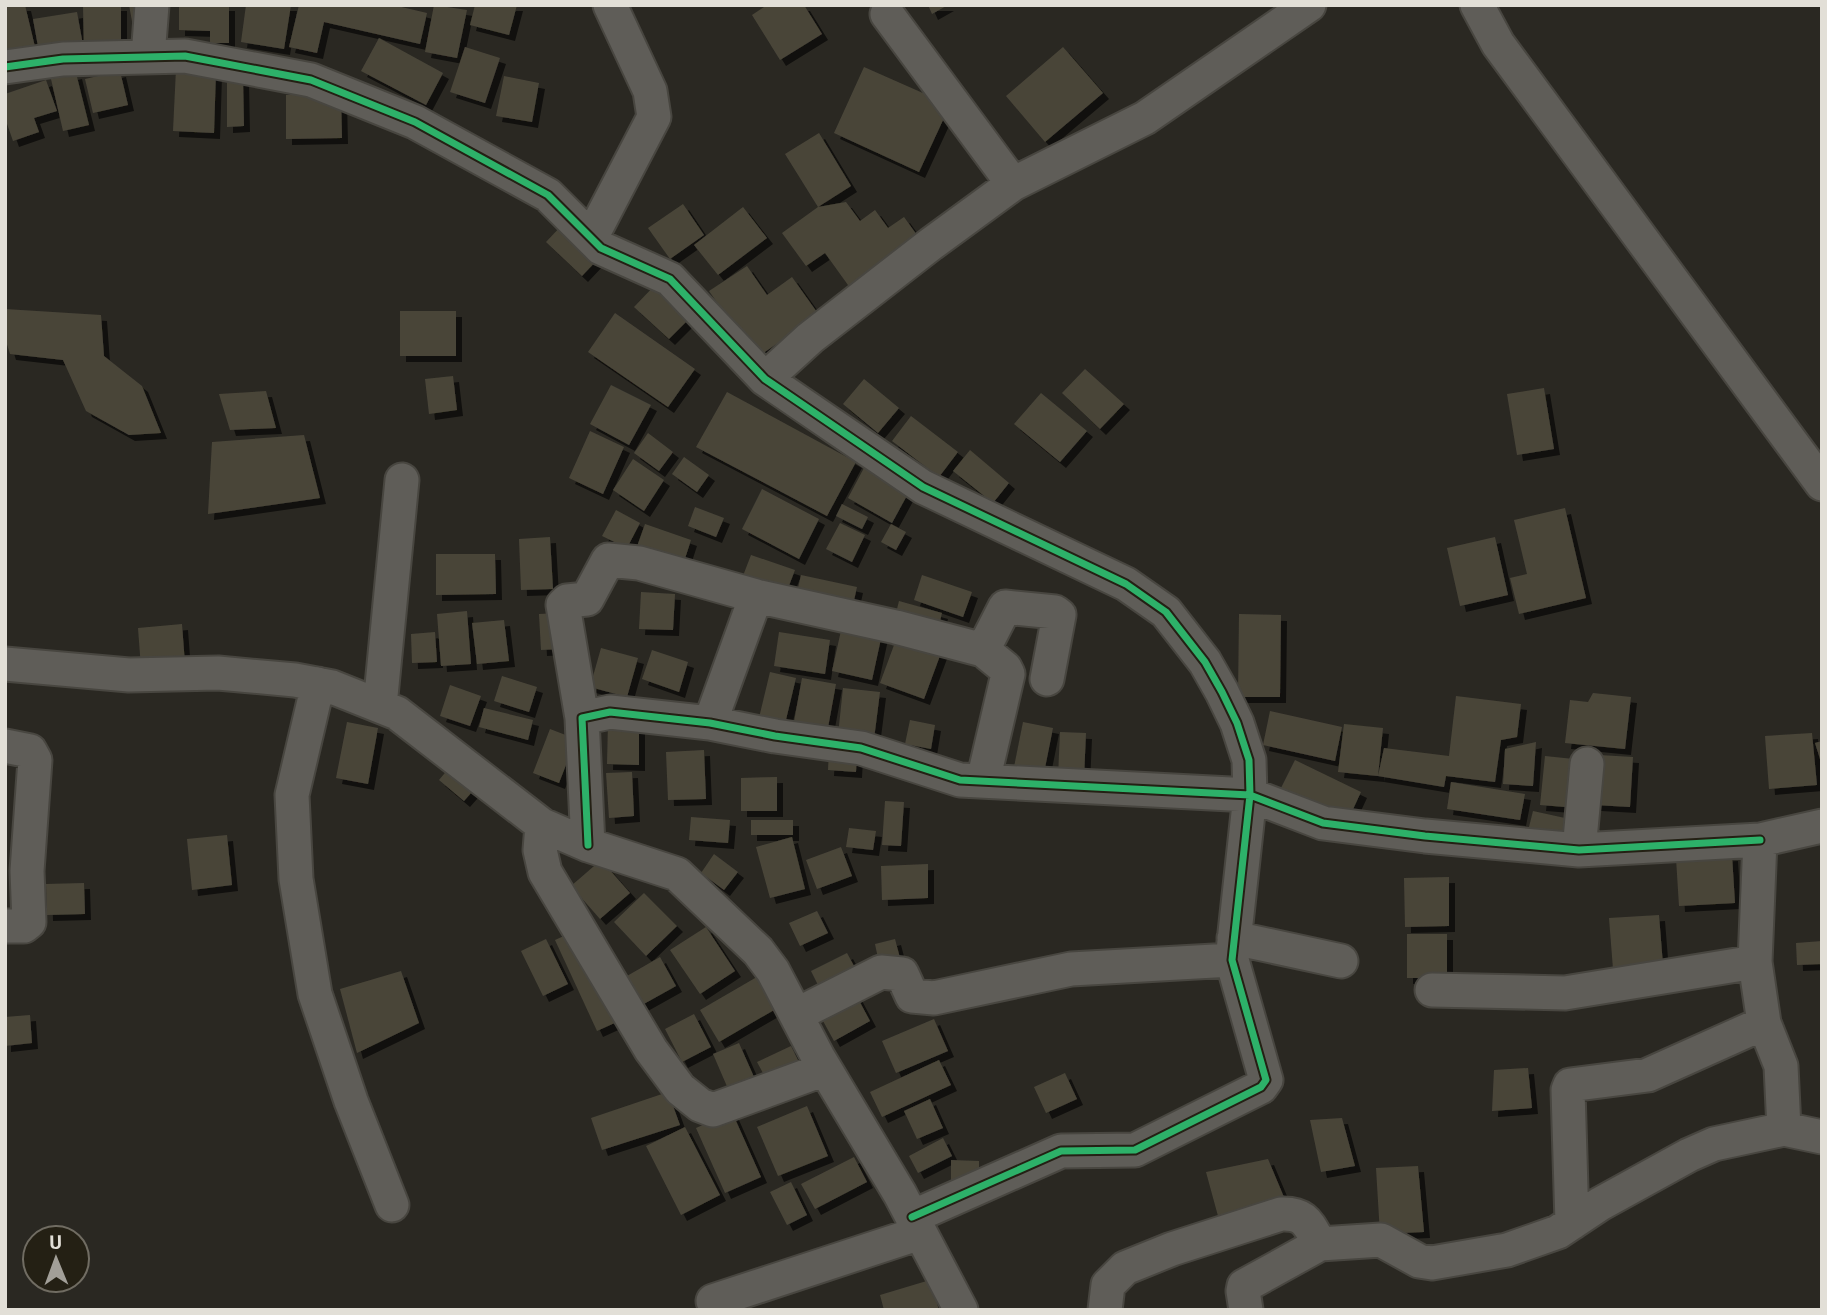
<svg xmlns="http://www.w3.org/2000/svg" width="1827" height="1315" font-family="Roboto,sans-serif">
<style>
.building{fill:#494539;filter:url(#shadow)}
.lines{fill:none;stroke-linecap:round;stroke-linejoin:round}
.minor-casing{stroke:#484640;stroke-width:37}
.minor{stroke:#5f5d58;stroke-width:33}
.cycleway-casing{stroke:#242014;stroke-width:11}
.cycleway{stroke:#2db169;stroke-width:7}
</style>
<defs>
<filter id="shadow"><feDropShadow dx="6" dy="6" stdDeviation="0" flood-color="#0009"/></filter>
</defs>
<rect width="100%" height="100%" fill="#2a2822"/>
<path class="building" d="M 5,5 L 25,5 L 36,51 L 5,59 Z
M 83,5 L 121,5 L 121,51 L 84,52 Z
M 129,5 L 143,5 L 134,32 Z
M 179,5 L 229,5 L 229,43 L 210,43 L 210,31 L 179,30 Z
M 246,5 L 291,5 L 284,49 L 241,42 Z
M 299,5 L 393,5 L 427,13 L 420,44 L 324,22 L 317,53 L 289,47 Z
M 434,5 L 467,10 L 457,58 L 425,52 Z
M 475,5 L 517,5 L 509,35 L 470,25 Z
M 767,5 L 804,5 L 822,34 L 780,60 L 752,15 Z
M 928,5 L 948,5 L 932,14 Z
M 77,12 L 83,45 L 39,52 L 33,19 Z
M 379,38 L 443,73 L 426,105 L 361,71 Z
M 465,47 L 500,58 L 485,103 L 450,92 Z
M 1063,47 L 1103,93 L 1045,142 L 1006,96 Z
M 864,67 L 950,105 L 919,172 L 834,133 Z
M 176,69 L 216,71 L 214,133 L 173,131 Z
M 120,71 L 128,105 L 93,113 L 85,79 Z
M 76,73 L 89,125 L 63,131 L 51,79 Z
M 504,76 L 539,83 L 532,122 L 496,116 Z
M 243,77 L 244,126 L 227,127 L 227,78 Z
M 46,80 L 57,111 L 34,118 L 39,132 L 13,141 L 5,118 L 5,94 Z
M 341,94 L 342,138 L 286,139 L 286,95 Z
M 819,133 L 851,186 L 818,207 L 846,202 L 860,221 L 875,210 L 888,228 L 904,217 L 922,242 L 853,292 L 825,253 L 806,266 L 782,233 L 818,207 L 785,154 Z
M 683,204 L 704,235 L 670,259 L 648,228 Z
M 743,207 L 767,238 L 718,275 L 694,245 Z
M 563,224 L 599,258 L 582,276 L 546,242 Z
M 747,266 L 767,295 L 792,277 L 819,315 L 756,358 L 709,291 Z
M 657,283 L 692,316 L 669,339 L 634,307 Z
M 5,309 L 101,315 L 104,356 L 142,386 L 161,433 L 129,435 L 86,411 L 63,360 L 10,354 L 5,338 Z
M 400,311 L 456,311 L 456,356 L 400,356 Z
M 615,313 L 695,369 L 668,407 L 588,352 Z
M 1085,369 L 1124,404 L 1100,429 L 1062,393 Z
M 453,376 L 457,410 L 429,414 L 425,379 Z
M 864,379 L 899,408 L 878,433 L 843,404 Z
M 611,385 L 651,405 L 629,445 L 590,424 Z
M 1544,388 L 1554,449 L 1517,455 L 1507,394 Z
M 266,391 L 276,428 L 230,430 L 219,394 Z
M 727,392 L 856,462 L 827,516 L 696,447 Z
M 1041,393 L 1087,431 L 1060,462 L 1014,424 Z
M 911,416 L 958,452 L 939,477 L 892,441 Z
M 590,431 L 624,447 L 603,494 L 569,478 Z
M 648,433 L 673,452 L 659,471 L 634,453 Z
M 304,435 L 320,498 L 208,514 L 212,442 Z
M 970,450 L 1009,483 L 993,503 L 953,471 Z
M 684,457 L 709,475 L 697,492 L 672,474 Z
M 633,459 L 664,480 L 644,511 L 613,490 Z
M 865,466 L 910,490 L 892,523 L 848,498 Z
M 762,489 L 819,519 L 799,559 L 742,529 Z
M 842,504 L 868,517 L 862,529 L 836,516 Z
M 695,507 L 724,518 L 716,537 L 688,526 Z
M 1565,508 L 1586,598 L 1519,614 L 1510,578 L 1527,574 L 1514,520 Z
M 616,510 L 640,523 L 627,548 L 602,536 Z
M 840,523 L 865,535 L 852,562 L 826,549 Z
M 645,524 L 691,540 L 681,571 L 634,555 Z
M 891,524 L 906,532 L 896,550 L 881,542 Z
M 550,537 L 553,589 L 521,590 L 519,539 Z
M 1495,537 L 1508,595 L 1460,606 L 1447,548 Z
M 436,554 L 495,554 L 496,594 L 436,595 Z
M 751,555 L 795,570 L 785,596 L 741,581 Z
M 801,575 L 857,587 L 851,614 L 795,601 Z
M 922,575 L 972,592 L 963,617 L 914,600 Z
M 641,592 L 675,594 L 673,630 L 639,629 Z
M 899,601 L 942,613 L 937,633 L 894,621 Z
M 467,611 L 471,664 L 441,666 L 437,614 Z
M 558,613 L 561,649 L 541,650 L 539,614 Z
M 1239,614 L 1281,615 L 1280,697 L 1238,697 Z
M 504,620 L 509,661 L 477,664 L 472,623 Z
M 182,624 L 185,664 L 141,668 L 138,628 Z
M 842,626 L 882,634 L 872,680 L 832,671 Z
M 435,632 L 437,662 L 412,663 L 411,634 Z
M 779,632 L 830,640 L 825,674 L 774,666 Z
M 897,637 L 941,653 L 924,699 L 880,683 Z
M 601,648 L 638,658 L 627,697 L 590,687 Z
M 652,650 L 688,662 L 679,692 L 642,679 Z
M 770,672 L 796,678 L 784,728 L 758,722 Z
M 502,676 L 537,687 L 529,712 L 494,701 Z
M 802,678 L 836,684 L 827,733 L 793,727 Z
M 450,685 L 481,696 L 470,726 L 440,716 Z
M 843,688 L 880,692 L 874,739 L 838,735 Z
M 1593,693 L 1631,697 L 1625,749 L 1565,743 L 1570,700 L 1588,702 Z
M 1456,696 L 1521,704 L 1517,737 L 1501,740 L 1495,782 L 1446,776 L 1444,787 L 1378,776 L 1384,748 L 1449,756 Z
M 484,708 L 533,720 L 528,740 L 479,727 Z
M 1270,711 L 1342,727 L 1335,761 L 1263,745 Z
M 910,720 L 935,725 L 931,749 L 905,744 Z
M 347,722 L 378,728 L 368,784 L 336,778 Z
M 1023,722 L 1053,728 L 1043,778 L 1013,772 Z
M 608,723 L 639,724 L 639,765 L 607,764 Z
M 1344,724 L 1383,728 L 1378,776 L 1338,772 Z
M 550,729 L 576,739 L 559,783 L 533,773 Z
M 1060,732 L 1086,733 L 1084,778 L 1058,777 Z
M 1812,733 L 1817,785 L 1769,789 L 1765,736 Z
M 1822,741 L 1822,762 L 1821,762 L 1815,743 Z
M 1536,742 L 1533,786 L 1503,784 L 1505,749 Z
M 704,750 L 706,799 L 668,800 L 666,752 Z
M 829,751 L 857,753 L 856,772 L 828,770 Z
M 1599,755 L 1633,757 L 1630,807 L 1595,805 Z
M 1545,756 L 1583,760 L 1578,808 L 1540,805 Z
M 1295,760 L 1361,792 L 1348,820 L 1281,788 Z
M 454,762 L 479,784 L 464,801 L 439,780 Z
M 632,772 L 634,816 L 609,818 L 606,773 Z
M 777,777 L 777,811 L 741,811 L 741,778 Z
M 1451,782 L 1525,794 L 1520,820 L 1447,809 Z
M 885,801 L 904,802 L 901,846 L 882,845 Z
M 1533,811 L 1574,820 L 1568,845 L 1527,835 Z
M 691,817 L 730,820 L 728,843 L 689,840 Z
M 751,820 L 793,820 L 793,835 L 751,835 Z
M 849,828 L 876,831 L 873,850 L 846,847 Z
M 227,835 L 232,885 L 192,890 L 187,839 Z
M 792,837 L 805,889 L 770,898 L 756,847 Z
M 841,847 L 852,876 L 817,889 L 806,860 Z
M 714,854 L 738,872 L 724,890 L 701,873 Z
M 1732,855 L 1735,903 L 1679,906 L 1676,858 Z
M 601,860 L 630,893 L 600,919 L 571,886 Z
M 928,864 L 928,898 L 882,900 L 881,866 Z
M 1449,877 L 1449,926 L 1405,927 L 1404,878 Z
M 84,883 L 85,914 L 47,915 L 46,884 Z
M 644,893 L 677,926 L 646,956 L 614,922 Z
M 817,911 L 828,933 L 800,946 L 789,923 Z
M 1659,915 L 1663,965 L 1613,969 L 1609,918 Z
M 706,927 L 735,971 L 700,994 L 670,950 Z
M 577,930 L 619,1021 L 597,1031 L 555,940 Z
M 1407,934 L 1447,934 L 1447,978 L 1407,978 Z
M 546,939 L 568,984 L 543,996 L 521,951 Z
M 895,939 L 900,958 L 879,963 L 875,944 Z
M 1822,941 L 1822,964 L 1797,965 L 1796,943 Z
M 847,953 L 860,977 L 823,995 L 811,971 Z
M 660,957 L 676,986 L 642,1005 L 627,976 Z
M 401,971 L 419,1023 L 357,1053 L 340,989 Z
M 762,974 L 781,1006 L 719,1042 L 700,1010 Z
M 854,991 L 870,1021 L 834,1041 L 817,1010 Z
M 694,1014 L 711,1047 L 682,1062 L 665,1029 Z
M 30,1015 L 32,1043 L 5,1046 L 5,1017 Z
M 934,1019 L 948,1051 L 896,1073 L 882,1041 Z
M 739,1043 L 758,1086 L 732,1098 L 713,1054 Z
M 791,1046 L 803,1070 L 770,1086 L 757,1062 Z
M 939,1060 L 951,1085 L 882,1117 L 870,1092 Z
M 1528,1068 L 1532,1108 L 1492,1111 L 1494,1070 Z
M 1065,1073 L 1077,1099 L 1046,1113 L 1034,1087 Z
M 668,1092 L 680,1125 L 602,1150 L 591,1118 Z
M 930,1099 L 943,1128 L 917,1139 L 904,1111 Z
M 807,1106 L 828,1156 L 778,1176 L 757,1127 Z
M 732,1112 L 761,1177 L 725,1193 L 696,1128 Z
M 1342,1118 L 1355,1166 L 1321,1172 L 1310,1120 Z
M 685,1127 L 720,1195 L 681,1215 L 646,1146 Z
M 943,1138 L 952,1156 L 918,1173 L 909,1156 Z
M 854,1157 L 867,1182 L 815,1209 L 801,1184 Z
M 1268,1159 L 1286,1202 L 1221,1227 L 1206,1172 Z
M 951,1160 L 979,1161 L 979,1184 L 951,1183 Z
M 1418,1166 L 1424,1232 L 1380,1234 L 1376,1168 Z
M 791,1182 L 807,1215 L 787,1225 L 770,1192 Z
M 930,1280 L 939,1310 L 884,1310 L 880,1295 Z"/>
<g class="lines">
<g class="minor-casing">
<path id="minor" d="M 1477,5 L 1498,44 L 1822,484
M 887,14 L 1013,184
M 148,56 L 152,5
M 5,67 L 63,59 L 185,56 L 311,80 L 415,122 L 548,195 L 601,248 L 670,279 L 765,379 L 923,487 L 1126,584 L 1166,612 L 1205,662 L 1222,692 L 1237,723 L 1249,760 L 1250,795 L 1232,960 L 1266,1080 L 1261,1087 L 1135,1150 L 1061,1151 L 912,1217
M 591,238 L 654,117 L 650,91 L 610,5
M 765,379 L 810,338 L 931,244 L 1013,184 L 1145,118 L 1309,5
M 983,650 L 1005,607 L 1055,612 L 1059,615 L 1047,679
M 5,664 L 129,675 L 218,673 L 295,680 L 332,687 L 397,713 L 542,825 L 588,845 L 677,874 L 758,951 L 773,971 L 818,1057 L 900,1194 L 961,1310
M 318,684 L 292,795 L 296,879 L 315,994 L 351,1101 L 392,1205
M 380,706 L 402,480
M 582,718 L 563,605 L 567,601 L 587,599 L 608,560 L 639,563 L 756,596
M 710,723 L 756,596 L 896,627 L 983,650 L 1005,668 L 1008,674 L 983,781
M 5,746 L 30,751 L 35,760 L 27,871 L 29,922 L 24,926 L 5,926
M 542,825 L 540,850 L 545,872 L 651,1050 L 680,1089 L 700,1105 L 713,1110 L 825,1069
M 588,845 L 582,718 L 610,712 L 710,723 L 775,736 L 861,748 L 960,780 L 1250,795 L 1323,823 L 1425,836 L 1579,850 L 1760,840
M 1579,850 L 1587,764
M 1234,938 L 1341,961
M 1432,990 L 1565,993 L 1755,962
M 796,1015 L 881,972 L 902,974 L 912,996 L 934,998 L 1071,969 L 1232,960
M 1784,1129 L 1781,1066 L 1764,1023 L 1755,962 L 1760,840 L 1822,826
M 1572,1223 L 1568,1090 L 1570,1085 L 1648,1075 L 1764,1023
M 713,1301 L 920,1233
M 1105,1310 L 1108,1285 L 1125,1268 L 1172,1249 L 1281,1214 C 1306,1213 1308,1224 1320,1244
M 1246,1310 L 1243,1291 L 1244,1286 L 1320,1244 L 1381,1240 L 1419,1261 L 1432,1263 L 1507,1250 L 1558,1232 L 1600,1204 L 1689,1155 L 1714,1144 L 1784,1129 L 1822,1137"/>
</g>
<use href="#minor" class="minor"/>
<g class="cycleway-casing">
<path id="cycleway" d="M 5,67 L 63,59 L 185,56 L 311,80 L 415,122 L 548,195 L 601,248 L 670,279 L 765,379 L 923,487 L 1126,584 L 1166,612 L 1205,662 L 1222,692 L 1237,723 L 1249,760 L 1250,795 L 1232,960 L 1266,1080 L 1261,1087 L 1135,1150 L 1061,1151 L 912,1217
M 588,845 L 582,718 L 610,712 L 710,723 L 775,736 L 861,748 L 960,780 L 1250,795 L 1323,823 L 1425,836 L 1579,850 L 1760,840"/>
</g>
<use href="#cycleway" class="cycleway"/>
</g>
<rect width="1827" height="1315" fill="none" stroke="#e2dfd7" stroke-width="14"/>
<g transform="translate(56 1259) rotate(359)"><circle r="33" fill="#242014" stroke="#706c62" stroke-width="2"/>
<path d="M0-5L12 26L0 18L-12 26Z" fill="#a29f98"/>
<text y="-10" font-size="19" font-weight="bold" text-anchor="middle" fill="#e2dfd7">U</text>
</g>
</svg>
